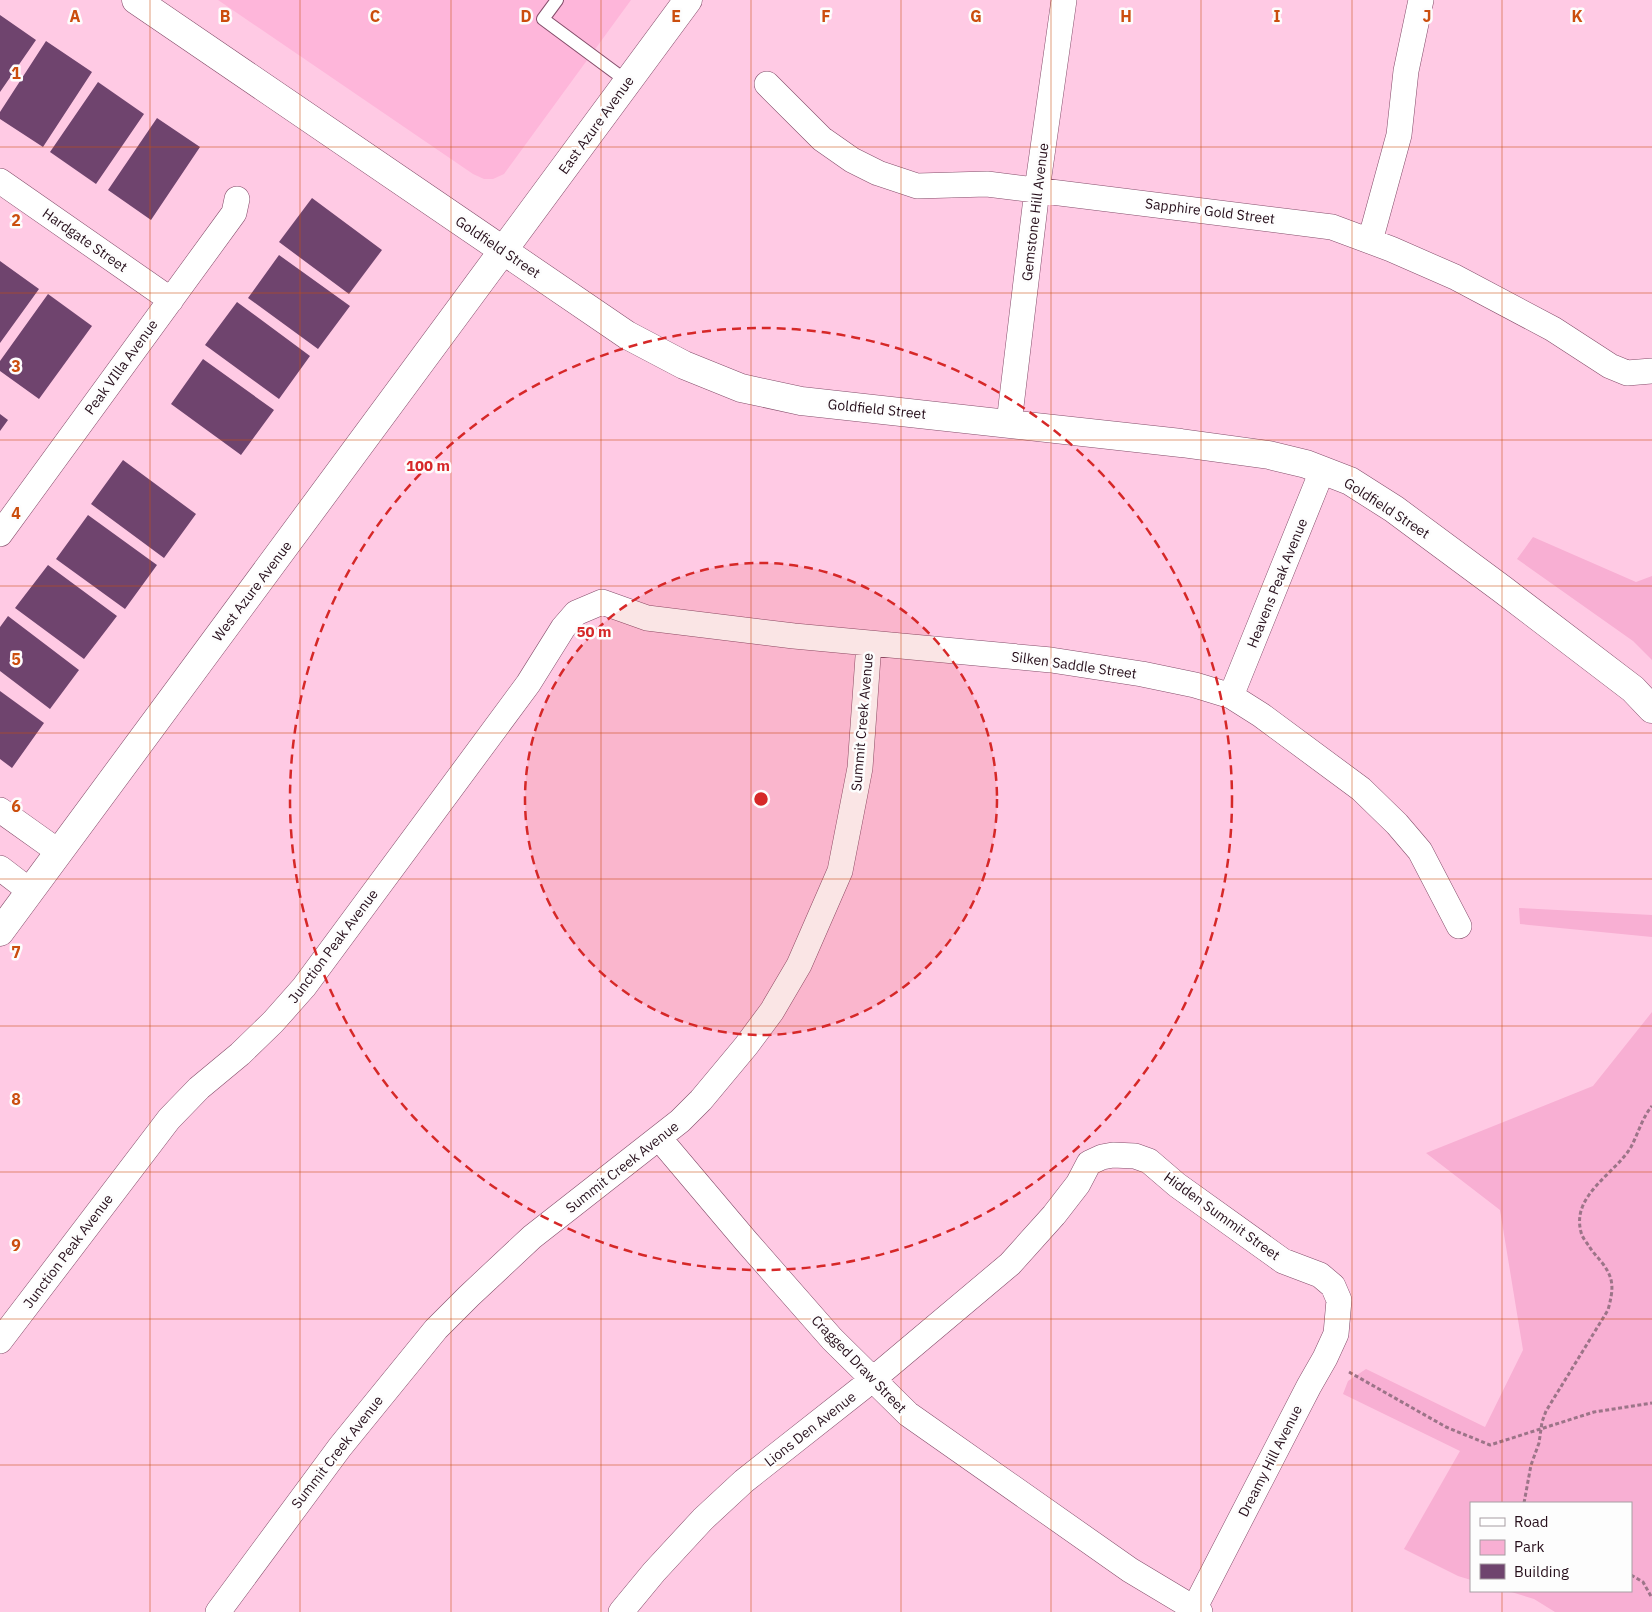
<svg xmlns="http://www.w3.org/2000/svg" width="1652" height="1612" font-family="'IBM Plex Sans',sans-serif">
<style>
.built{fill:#feb6da}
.green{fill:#f8afd3}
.building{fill:#6f446e}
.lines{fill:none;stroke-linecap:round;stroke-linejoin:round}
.service-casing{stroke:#844d6a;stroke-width:14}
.minor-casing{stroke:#844d6a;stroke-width:26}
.tertiary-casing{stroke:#844d6a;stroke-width:29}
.path{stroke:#9c7488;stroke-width:3;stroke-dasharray:4 2.5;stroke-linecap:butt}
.service{stroke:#fff;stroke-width:12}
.minor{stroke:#fff;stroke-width:25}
.tertiary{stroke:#fff;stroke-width:28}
.grid{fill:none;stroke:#cb4e0e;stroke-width:1;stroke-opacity:0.55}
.ring{fill:none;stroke:#d62828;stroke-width:2.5;stroke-dasharray:9 6}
.labels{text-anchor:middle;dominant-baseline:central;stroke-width:5;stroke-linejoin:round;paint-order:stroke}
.street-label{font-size:14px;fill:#260f1b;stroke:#fdfdfd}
.grid-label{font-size:16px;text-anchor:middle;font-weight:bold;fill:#cb4e0e;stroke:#fdfdfd;stroke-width:5;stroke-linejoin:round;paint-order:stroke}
.centre{fill:#d62828;stroke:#fdfdfd;stroke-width:2.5}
.ring-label{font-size:15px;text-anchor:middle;font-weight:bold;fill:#d62828;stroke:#fdfdfd;stroke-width:5;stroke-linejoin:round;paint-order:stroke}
</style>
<rect width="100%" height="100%" fill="#ffcae4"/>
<path class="built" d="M 218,0 L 631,0 L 504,174 L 493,179 L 484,179 L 473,174 Z"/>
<path class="green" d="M 1533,537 L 1636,582 L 1652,576 L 1652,660 L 1633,641 L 1517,559 Z
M 1519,908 L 1652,915 L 1652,937 L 1520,924 Z
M 1652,1012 L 1652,1612 L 1555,1612 L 1534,1599 L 1508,1591 L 1631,1591 L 1631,1503 L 1471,1503 L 1471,1580 L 1458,1576 L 1404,1549 L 1460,1451 L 1343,1394 L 1348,1381 L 1366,1369 L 1485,1427 L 1523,1350 L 1500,1210 L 1426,1153 L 1593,1086 Z"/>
<path class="building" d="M 0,15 L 36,40 L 0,92 Z
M 46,41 L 92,72 L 43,147 L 0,119 L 0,112 Z
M 98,82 L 144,114 L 96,184 L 50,152 Z
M 157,118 L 200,147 L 151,220 L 108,190 Z
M 312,198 L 382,250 L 349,294 L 279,242 Z
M 279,255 L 350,306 L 318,349 L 248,298 Z
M 0,261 L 39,289 L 0,343 Z
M 48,294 L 92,326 L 39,399 L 0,371 L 0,361 Z
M 237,302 L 310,356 L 279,399 L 205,345 Z
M 203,359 L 274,410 L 241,455 L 171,404 Z
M 0,414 L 8,420 L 0,431 Z
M 123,460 L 196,514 L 164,558 L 91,504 Z
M 88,515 L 157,565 L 125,609 L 56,559 Z
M 48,565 L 117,616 L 84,659 L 15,608 Z
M 8,616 L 79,670 L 50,709 L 0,671 L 0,627 Z
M 0,691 L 44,723 L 12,768 L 0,759 Z"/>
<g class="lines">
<g class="service-casing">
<path id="service" d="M 557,0 L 543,19 L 628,82"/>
</g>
<g class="minor-casing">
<path id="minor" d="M 767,84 L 822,139 L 852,160 L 878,173 L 917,186 L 987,184 L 1332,227 L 1391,249 L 1455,277 L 1553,329 L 1610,366 L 1627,373 L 1652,371
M 0,181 L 171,300
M 1370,241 L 1399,135 L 1406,71 L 1421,0
M 1009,423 L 1037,190 L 1064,0
M 0,534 L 234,213 L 237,199
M 1231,696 L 1322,471
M 0,810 L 59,852
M 0,868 L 30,891
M 659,1138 L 746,1241 L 832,1339 L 908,1414 L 1130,1570 L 1200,1612
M 0,1341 L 169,1119 L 199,1088 L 240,1054 L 273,1022 L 304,987 L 528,684 L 563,628 L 576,613 L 602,602 L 647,618 L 794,636 L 1051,660 L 1142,674 L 1195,685 L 1231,696 L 1261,715 L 1361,789 L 1397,824 L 1420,851 L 1459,926
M 218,1612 L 340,1447 L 436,1329 L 469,1296 L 532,1237 L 680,1121 L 701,1100 L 746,1046 L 772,1011 L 799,965 L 840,871 L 860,768 L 869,643
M 621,1612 L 654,1572 L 703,1519 L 744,1481 L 872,1380 L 1010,1264 L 1054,1215 L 1078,1184 L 1089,1163 L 1102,1157 L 1113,1155 L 1135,1156 L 1149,1161 L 1177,1185 L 1283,1261 L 1320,1275 L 1333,1286 L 1339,1300 L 1336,1334 L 1325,1358 L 1309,1386 L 1194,1609"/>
</g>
<g class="tertiary-casing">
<path id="tertiary" d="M 136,0 L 627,335 L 684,365 L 741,388 L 801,401 L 1181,443 L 1269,455 L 1306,464 L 1350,481 L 1394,509 L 1502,589 L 1633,689 L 1652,709
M 0,932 L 688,0"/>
</g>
<path class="path" d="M 1349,1372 L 1446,1427 L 1490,1445 L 1594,1412 L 1652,1403
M 1524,1503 L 1531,1465 L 1539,1443 L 1542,1422 L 1546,1411 L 1608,1310 C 1613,1291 1615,1280 1603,1264 C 1598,1257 1592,1252 1589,1246 C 1586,1242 1582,1237 1581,1232 C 1571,1195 1615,1174 1631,1147 C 1638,1134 1642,1118 1652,1106
M 1631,1575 L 1643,1582 L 1652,1598"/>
<use href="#service" class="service"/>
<use href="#minor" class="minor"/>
<use href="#tertiary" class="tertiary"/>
</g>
<path class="grid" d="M 150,0 L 150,1612M 300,0 L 300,1612M 451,0 L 451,1612M 601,0 L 601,1612M 751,0 L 751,1612M 901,0 L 901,1612M 1051,0 L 1051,1612M 1201,0 L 1201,1612M 1352,0 L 1352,1612M 1502,0 L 1502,1503M 0,147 L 1652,147M 0,293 L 1652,293M 0,440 L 1652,440M 0,586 L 1652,586M 0,733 L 1652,733M 0,879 L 1652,879M 0,1026 L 1652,1026M 0,1172 L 1652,1172M 0,1319 L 1652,1319M 0,1465 L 1652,1465M 1502,1591 L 1502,1612"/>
<circle cx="761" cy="799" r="236" fill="#d62828" fill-opacity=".12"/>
<g class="ring">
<circle cx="761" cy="799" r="236"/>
<circle cx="761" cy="799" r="471"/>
</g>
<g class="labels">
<g class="street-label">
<text transform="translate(596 125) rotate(-54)">East Azure Avenue</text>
<text transform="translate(1210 211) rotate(7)">Sapphire Gold Street</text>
<text transform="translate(1035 212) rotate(-83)">Gemstone Hill Avenue</text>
<text transform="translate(85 240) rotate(35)">Hardgate Street</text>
<text transform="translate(498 247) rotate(34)">Goldfield Street</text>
<text transform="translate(121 367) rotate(-54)">Peak VIlla Avenue</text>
<text transform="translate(877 409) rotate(6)">Goldfield Street</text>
<text transform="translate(1387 508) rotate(33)">Goldfield Street</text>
<text transform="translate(1277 583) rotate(-68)">Heavens Peak Avenue</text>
<text transform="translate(252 591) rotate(-53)">West Azure Avenue</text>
<text transform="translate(1074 665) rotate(8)">Silken Saddle Street</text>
<text transform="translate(862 722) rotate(-85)">Summit Creek Avenue</text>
<text transform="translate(333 946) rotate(-53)">Junction Peak Avenue</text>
<text transform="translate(622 1167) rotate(-38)">Summit Creek Avenue</text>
<text transform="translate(1222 1216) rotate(36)">Hidden Summit Street</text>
<text transform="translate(68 1251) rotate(-53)">Junction Peak Avenue</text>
<text transform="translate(859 1364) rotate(46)">Cragged Draw Street</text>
<text transform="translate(810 1429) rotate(-38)">Lions Den Avenue</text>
<text transform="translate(337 1452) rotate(-52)">Summit Creek Avenue</text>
<text transform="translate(1270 1461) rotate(-63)">Dreamy Hill Avenue</text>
</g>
</g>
<g class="grid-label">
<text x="75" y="22">A</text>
<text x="225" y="22">B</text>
<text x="375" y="22">C</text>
<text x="526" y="22">D</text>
<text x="676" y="22">E</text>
<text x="826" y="22">F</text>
<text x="976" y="22">G</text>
<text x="1126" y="22">H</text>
<text x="1277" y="22">I</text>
<text x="1427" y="22">J</text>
<text x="1577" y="22">K</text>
<text x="16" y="79">1</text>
<text x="16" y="226">2</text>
<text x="16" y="372">3</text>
<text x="16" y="519">4</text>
<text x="16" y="665">5</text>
<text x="16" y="812">6</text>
<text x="16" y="958">7</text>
<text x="16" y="1105">8</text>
<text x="16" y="1251">9</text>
</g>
<circle cx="761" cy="799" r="8" class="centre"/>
<g class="ring-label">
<text x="428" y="471">100 m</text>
<text x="594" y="637">50 m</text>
</g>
<rect x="1470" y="1502" width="162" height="90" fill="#fdfdfd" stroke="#a79ea3"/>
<rect x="1480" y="1518" width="25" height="8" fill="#ffffff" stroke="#a79ea3"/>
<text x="1514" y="1527" font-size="15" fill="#260f1b">Road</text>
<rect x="1480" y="1540" width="25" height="15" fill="#f8afd3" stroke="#a79ea3"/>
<text x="1514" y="1552" font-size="15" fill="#260f1b">Park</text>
<rect x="1480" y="1564" width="25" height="15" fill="#6f446e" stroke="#a79ea3"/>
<text x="1514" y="1577" font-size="15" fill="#260f1b">Building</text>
</svg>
